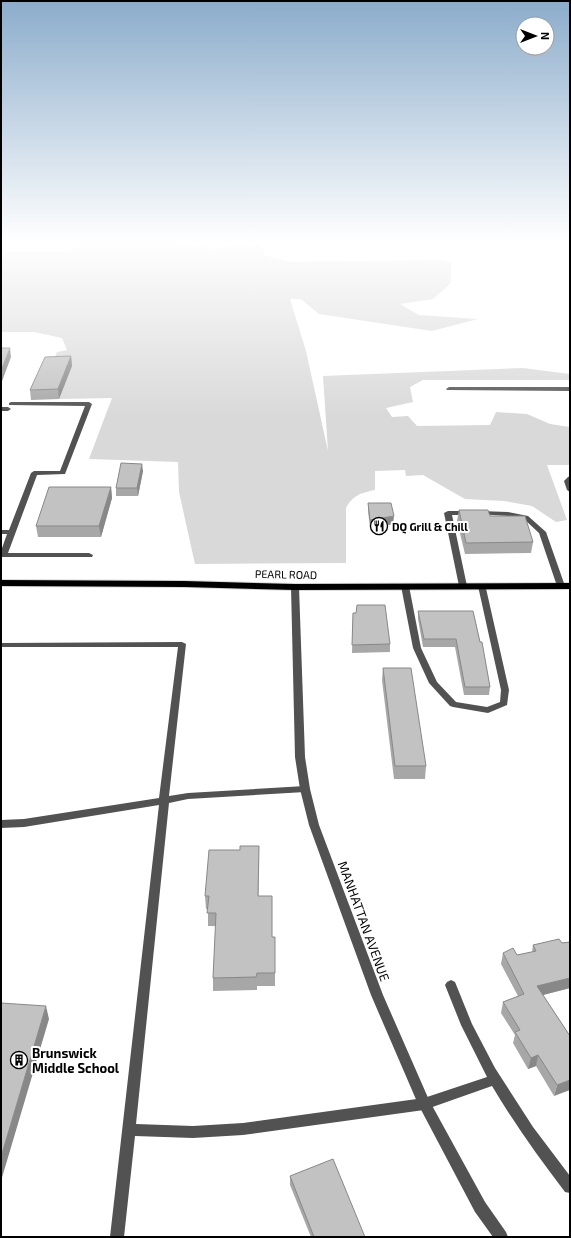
<svg xmlns="http://www.w3.org/2000/svg" width="571" height="1238" font-family="'Exo 2',sans-serif">
<style>
.green{fill:#d9d9d9}
.lines{fill:none;stroke-linecap:round;stroke-linejoin:round}
.primary-casing{stroke:#dbdbdb;stroke-width:2}
.lane{fill:#525252;fill-rule:evenodd}
.street{fill:#525252;fill-rule:evenodd}
.primary{fill:#000;fill-rule:evenodd}
.wall{fill:#a7a7a7}
.shaded-wall{fill:#888}
.building{fill:#c2c2c2;stroke:#888}
.labels{text-anchor:middle;dominant-baseline:central;stroke-width:4;stroke-linejoin:round;paint-order:stroke}
.poi-label{font-size:11px;font-weight:bold;fill:#000;stroke:#fff;text-anchor:start}
.street-label{font-size:11px;fill:#000;stroke:#fff}
.near-street-label{font-size:13px;fill:#000;stroke:#fff}
.near-poi-label{font-size:13px;font-weight:bold;fill:#000;stroke:#fff;text-anchor:start}
</style>
<rect width="100%" height="100%" fill="#fff"/>
<path class="green" d="M 73,243 L 178,243 L 183,244 L 203,245 L 214,249 L 259,243 L 266,256 L 291,262 L 442,260 L 451,262 L 451,283 L 433,299 L 400,304 L 419,315 L 478,319 L 432,331 L 319,314 L 301,299 L 290,299 L 306,351 L 328,451 L 323,376 L 523,368 L 570,374 L 570,380 L 423,380 L 410,387 L 413,402 L 386,408 L 392,417 L 408,416 L 417,426 L 490,425 L 496,412 L 527,414 L 550,424 L 570,427 L 570,465 L 547,465 L 567,520 L 556,522 L 532,506 L 504,501 L 465,499 L 423,475 L 406,476 L 405,470 L 375,471 L 375,490 C 361,493 353,495 346,508 L 346,563 L 195,564 L 179,492 L 178,462 L 89,459 L 112,398 L 59,399 L 72,366 L 54,359 L 57,352 L 67,350 L 62,338 L 34,332 L 1,332 L 1,252 L 68,252 L 77,248 Z"/>
<g class="lines">
<g class="primary-casing">
<path id="primary" d="M 1,580 L 184,581 L 295,584 L 570,583 L 570,589 L 295,590 L 184,587 L 1,586 Z"/>
</g>
<path class="lane" d="M 449,387 L 570,387 L 570,391 L 447,390 L 446,389 Z
M 11,402 L 89,402 L 92,404 L 65,474 L 37,475 L 8,553 L 89,553 L 93,555 L 92,557 L 1,557 L 1,551 L 7,534 L 1,534 L 1,530 L 9,530 L 31,473 L 34,471 L 60,471 L 85,406 L 9,405 L 9,403 Z
M 1,407 L 8,407 L 11,409 L 8,411 L 1,411 Z
M 570,476 L 570,492 L 567,490 L 564,481 L 568,477 Z
M 448,511 L 468,511 L 472,513 L 468,515 L 452,515 L 467,586 L 463,588 L 459,586 L 444,513 Z
M 480,511 L 508,512 L 528,516 L 546,532 L 565,586 L 564,588 L 561,588 L 557,586 L 539,533 L 524,519 L 508,516 L 478,514 L 476,513 Z
M 402,584 L 405,584 L 409,586 L 421,648 L 437,682 L 456,702 L 487,707 L 500,702 L 501,690 L 478,586 L 482,584 L 485,584 L 509,690 L 507,705 L 488,713 L 453,707 L 450,706 L 429,683 L 413,648 L 401,586 Z
M 182,642 L 186,644 L 169,796 L 188,793 L 305,786 L 308,787 L 310,789 L 308,791 L 305,792 L 188,799 L 169,803 L 136,1124 L 193,1126 L 243,1123 L 424,1098 L 487,1077 L 461,1025 L 445,985 L 447,982 L 451,980 L 455,982 L 472,1024 L 495,1068 L 533,1127 L 570,1176 L 570,1193 L 565,1192 C 539,1158 514,1123 492,1086 L 424,1110 L 243,1135 L 193,1138 L 135,1136 L 124,1237 L 110,1237 L 159,805 L 24,827 L 1,828 L 1,820 L 24,819 L 159,798 L 178,647 L 1,647 L 1,643 Z"/>
<path class="street" d="M 292,585 L 298,585 L 299,587 L 305,757 L 310,789 L 319,825 L 383,995 L 429,1100 L 485,1202 L 506,1232 L 508,1237 L 493,1237 L 475,1212 L 418,1104 L 371,995 L 309,825 L 300,789 L 295,757 L 291,587 Z"/>
<use href="#primary" class="primary"/>
</g>
<path class="wall" d="M 71,356 L 72,366 L 59,399 L 31,400 L 30,390 Z
M 143,471 L 138,496 L 116,496 L 116,488 Z
M 111,487 L 112,498 L 101,537 L 38,537 L 36,526 Z
M 368,503 L 393,524 L 370,528 L 368,511 Z
M 459,510 L 490,516 L 533,542 L 531,553 L 465,554 L 457,521 Z
M 418,611 L 473,611 L 490,687 L 489,695 L 464,695 L 455,647 L 423,647 L 418,619 Z
M 353,613 L 356,613 L 390,644 L 390,652 L 352,653 Z
M 383,668 L 426,766 L 425,779 L 394,779 L 382,680 Z
M 259,859 L 258,896 L 272,937 L 275,937 L 275,986 L 257,986 L 257,990 L 213,991 L 213,978 L 216,926 L 208,926 L 208,909 L 206,909 L 205,896 Z
M 570,942 L 570,988 L 543,995 L 570,1036 L 554,1096 L 536,1066 L 528,1069 L 513,1043 L 515,1035 L 501,1013 L 503,1002 L 518,996 L 501,964 L 503,953 L 517,955 L 532,952 L 533,945 L 562,943 Z
M 290,1176 L 365,1237 L 311,1237 L 290,1185 Z"/>
<path class="shaded-wall" d="M 10,348 L 11,357 L 1,384 L 1,371 Z
M 71,356 L 72,366 L 59,399 L 58,389 Z
M 142,464 L 143,471 L 138,496 L 137,488 Z
M 111,487 L 112,498 L 101,537 L 99,526 Z
M 394,516 L 393,524 L 370,528 L 370,520 Z
M 259,846 L 259,859 L 258,909 L 258,896 Z
M 570,978 L 570,988 L 535,997 L 537,986 Z
M 46,1006 L 49,1019 L 1,1181 L 1,1157 Z
M 538,1055 L 536,1066 L 528,1069 L 531,1058 Z
M 570,1080 L 570,1090 L 554,1096 L 557,1085 Z"/>
<path class="building" d="M 1,348 L 10,348 L 1,371 Z
M 71,356 L 58,389 L 30,390 L 45,357 Z
M 121,463 L 142,464 L 137,488 L 116,488 Z
M 49,487 L 111,487 L 99,526 L 36,526 Z
M 368,503 L 391,503 L 394,516 L 370,520 Z
M 459,510 L 488,510 L 490,516 L 525,516 L 533,542 L 466,543 Z
M 357,605 L 385,605 L 390,644 L 352,645 L 353,613 L 356,613 Z
M 418,611 L 473,611 L 480,642 L 482,642 L 490,687 L 465,687 L 456,639 L 424,639 Z
M 383,668 L 411,668 L 426,766 L 395,766 Z
M 240,846 L 259,846 L 258,896 L 272,896 L 272,937 L 275,937 L 275,973 L 257,973 L 256,977 L 213,978 L 216,913 L 207,913 L 209,896 L 205,896 L 209,850 L 240,850 Z
M 559,939 L 562,943 L 570,942 L 570,978 L 537,986 L 570,1036 L 570,1080 L 557,1085 L 538,1055 L 531,1058 L 515,1032 L 520,1030 L 503,1002 L 524,994 L 503,953 L 513,948 L 517,955 L 536,951 L 533,945 Z
M 1,1003 L 46,1006 L 1,1157 Z
M 333,1159 L 365,1237 L 314,1237 L 290,1176 Z"/>
<linearGradient id="sky" x2="0" y2="1"><stop stop-color="#8baccb"/><stop offset="0.58" stop-color="#fff"/><stop offset="1" stop-color="#fff" stop-opacity="0"/></linearGradient>
<rect width="571" height="416" fill="url(#sky)"/>
<defs>
<g id="restaurant-ring" transform="scale(0.9)"><circle r="9.5" fill="#fff" stroke="#000" stroke-width="1.5"/><path d="M-5-6h1v4h1v-4h1v4h1v-4h1v5L-1.5 .5V6h-2V.5L-5-1ZM5-6V6H3V1.5H1.5Q1.5-4 5-6Z" fill="#000"/></g>
<g id="building-ring" transform="scale(0.9)"><circle r="9.5" fill="#fff" stroke="#000" stroke-width="1.5"/><path d="M-4-6H4V6H1V3H-1V6H-4ZM-2.5-4.3h1.7v1.8h-1.7ZM.8-4.3h1.7v1.8H.8ZM-2.5-1h1.7V.8h-1.7ZM.8-1h1.7V.8H.8Z" fill="#000"/></g>
</defs>
<g fill-rule="evenodd">
<use href="#restaurant-ring" x="379" y="526"/>
<use href="#building-ring" x="19" y="1060"/>
</g>
<g class="labels">
<g class="poi-label">
<text x="392" y="526">DQ Grill &amp; Chill</text>
</g>
<g class="street-label">
<text transform="translate(286 574) rotate(1)">PEARL ROAD</text>
</g>
<g class="near-street-label">
<text transform="translate(364 921) rotate(70)">MANHATTAN AVENUE</text>
</g>
<g class="near-poi-label">
<text x="32" y="1053">Brunswick<tspan x="32" dy="15">Middle School</tspan></text>
</g>
</g>
<rect width="571" height="1238" fill="none" stroke="#000000" stroke-width="4"/>
<g transform="translate(535 36) rotate(90)"><circle r="19" fill="#ffffff" stroke="#999999"/>
<path d="M0-3L7 15L0 10L-7 15Z" fill="#000000"/>
<text y="-6" font-size="11" font-weight="bold" text-anchor="middle" fill="#000000">N</text>
</g>
</svg>
